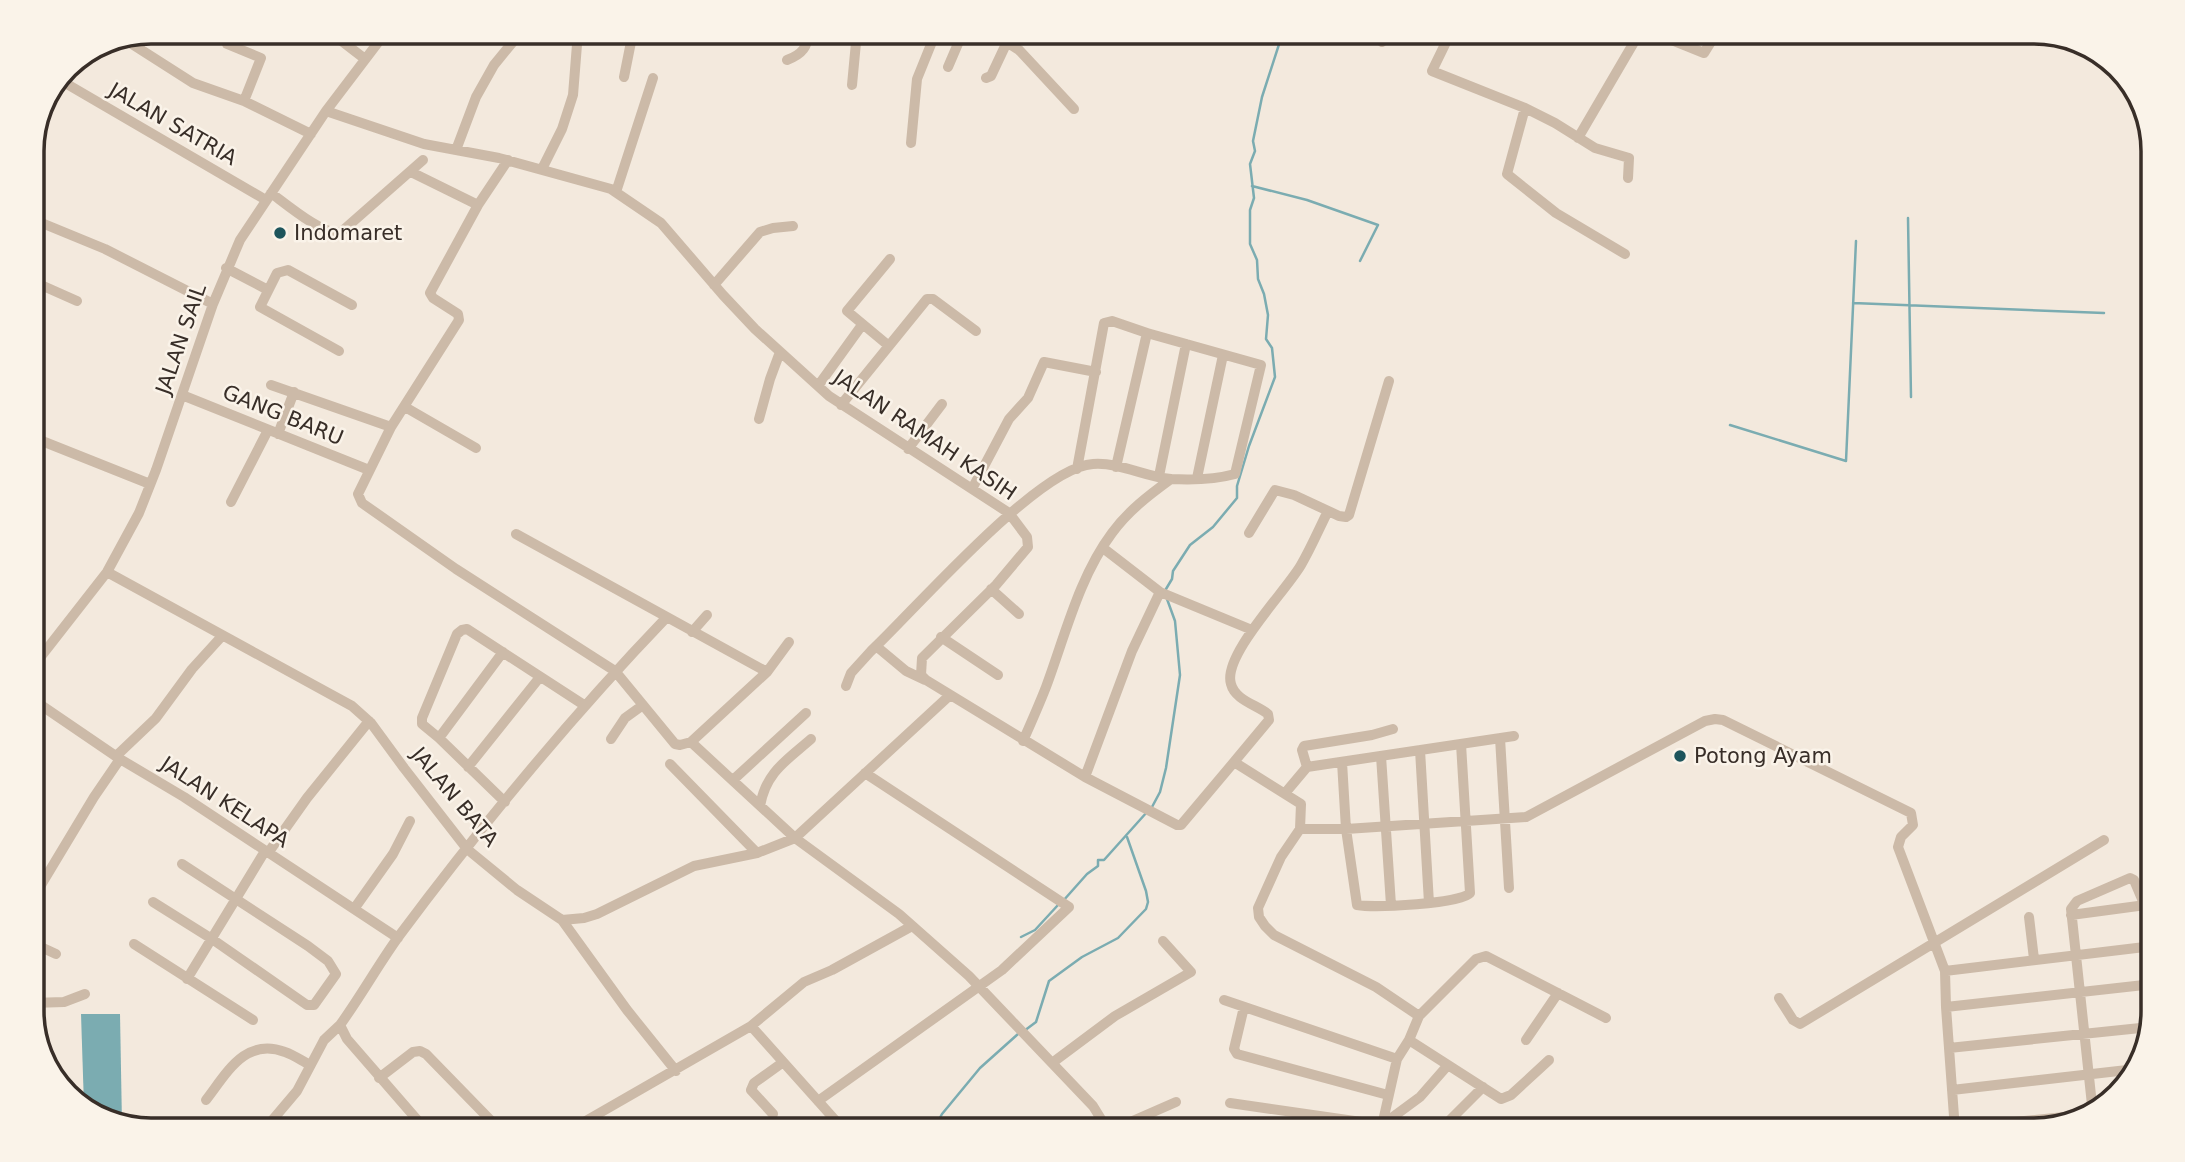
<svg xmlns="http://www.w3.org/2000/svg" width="2185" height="1162" font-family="'DejaVu Sans',sans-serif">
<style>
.water{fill:#7bacb1}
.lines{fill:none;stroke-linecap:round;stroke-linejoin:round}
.stream{stroke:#7bacb1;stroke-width:2.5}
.minor{stroke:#ccbaa8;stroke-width:10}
.poi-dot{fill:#1d545b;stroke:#faf3e9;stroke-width:2.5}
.labels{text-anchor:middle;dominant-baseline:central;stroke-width:5;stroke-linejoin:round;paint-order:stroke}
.street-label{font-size:21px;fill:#382e28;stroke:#faf3e9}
.poi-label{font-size:21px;fill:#382e28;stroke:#faf3e9;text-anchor:start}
.rim{fill:none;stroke:#382e28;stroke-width:3.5}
</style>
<rect width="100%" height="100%" fill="#f3e9dd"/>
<path class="water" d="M 81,1014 L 120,1014 L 122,1124 L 98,1118 L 84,1106 Z"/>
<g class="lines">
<path class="stream" d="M 1252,186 L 1307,200 L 1378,225 L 1360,261
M 1908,218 L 1911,397
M 1853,303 L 2104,313
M 1730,425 L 1846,461 L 1856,241
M 1166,589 L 1172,579 L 1173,571 L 1190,545 L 1213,527 L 1237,498 L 1237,486 L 1249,446 L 1275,377 L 1272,348 L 1266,339 L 1268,315 L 1264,294 L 1258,279 L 1257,260 L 1250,244 L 1250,210 L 1254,198 L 1250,164 L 1255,151 L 1253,141 L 1262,97 L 1283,32
M 1152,807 L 1160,792 L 1166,768 L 1180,675 L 1175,621 L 1167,599
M 1063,901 L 1087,874 L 1098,866 L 1098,860 L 1104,860 L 1147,812
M 1021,937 L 1035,930 L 1058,905
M 1024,1031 L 1036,1022 L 1049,981 L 1082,957 L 1118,938 L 1146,909 L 1148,902 L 1146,891 L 1127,837
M 933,1130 L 942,1114 L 980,1068 L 1018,1034"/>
<path class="minor" d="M 330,32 L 365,59
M 991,32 L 1019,50 L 1074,109
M 1451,32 L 1432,71 L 1525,108 L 1555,123 L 1595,148 L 1629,158 L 1628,178
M 1652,32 L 1704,53 L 1717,32
M 1971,32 L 2003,37 L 2056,37
M 121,37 L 193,83 L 244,101 L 311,134
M 1382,42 L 1387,32
M 227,44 L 261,58 L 244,101
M 787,60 C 803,54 807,47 809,32
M 948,67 L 963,32
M 624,77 L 633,32
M 986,78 L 991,76 L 1007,42
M 60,80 L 266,200
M 852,85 L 857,32
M 1525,108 L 1507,174 L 1556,213 L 1625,254
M 326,111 L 424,144 L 499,158 L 611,189 L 661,223 L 723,295 L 755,329 L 829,396 L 1009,513 L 1027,537 L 1028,547 L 996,585 L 922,658 L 921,675 L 926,680 L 1085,777 L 1177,825 L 1181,825 L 1234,762 L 1301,804 L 1300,829 L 1281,857 L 1258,908 L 1259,917 L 1265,926 L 1274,935 L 1376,987 L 1419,1016 L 1409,1040 L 1397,1059 L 1381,1130
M 1578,138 L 1640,32
M 911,143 L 917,79 L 936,32
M 456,150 L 476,97 L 494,65 L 521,32
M 542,169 L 562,129 L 573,95 L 578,32
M 411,172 L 478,205 L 430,293 L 433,298 L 458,314 L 459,320 L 391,427 L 358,494 L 362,503 L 456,569 L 615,671 L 675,744 L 680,745 L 691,742 L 795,838 L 899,914 L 969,976 L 1093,1106 L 1101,1119 L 1105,1130
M 616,192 L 653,78
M 271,193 C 286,204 323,235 340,233 L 423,160
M 478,205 L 508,160
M 32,219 L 105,249 L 213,304
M 226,268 L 268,290
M 32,281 L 77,301
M 714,285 L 760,232 L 773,228 L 793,226
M 889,346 L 847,311 L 890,259
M 339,351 L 260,307 L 277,273 L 288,270 L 352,305
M 271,385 L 391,427
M 818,386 L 862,325
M 182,395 L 369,470
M 841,405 L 927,299 L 933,299 L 976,331
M 405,407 L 476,448
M 759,419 L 770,379 L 780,352
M 278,434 L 294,392
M 32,437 L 150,484
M 908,449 L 942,404
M 1077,469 L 1104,323 L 1112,321 L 1147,333
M 1159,476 L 1186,344
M 1197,478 L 1223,355
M 972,489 L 1009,419 L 1028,398 L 1044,362 L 1096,372
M 231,502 L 268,430
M 1249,533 L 1275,490 L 1294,495 L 1339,516 L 1346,517 L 1349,515 L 1389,381
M 516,534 L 767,672
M 1103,548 L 1160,592 L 1252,630
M 107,572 L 352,706 L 371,723 L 404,768 L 467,849 L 517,890 L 562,920 L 584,918 L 597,914 L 694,866 L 757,853 L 795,838 L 949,696
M 991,589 L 1019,614
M 692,632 L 707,615
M 941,637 L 998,675
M 876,646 L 906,671 L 925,680
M 32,668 L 107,572 L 139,513 L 156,470 L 213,304 L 240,240 L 326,111 L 386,32
M 846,686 L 851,673 L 871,651 C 915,610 1038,467 1093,464 C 1120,462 1145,477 1171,479 C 1191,480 1217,479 1235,474 L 1261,365 L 1147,333 L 1116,467
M 32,699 L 120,759 L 184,797 L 398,938
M 439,738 L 503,652
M 1500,738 L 1509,888
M 611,739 L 625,718 L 643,705
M 1023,741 C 1031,723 1039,705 1046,687 C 1065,636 1079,577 1112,533 C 1128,511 1149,495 1171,479
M 691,742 L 767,672 L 789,642
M 1420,750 L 1429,903
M 116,756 L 156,718 L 192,669 L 222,636
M 1381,756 L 1391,905
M 1234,762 L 1269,720 L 1268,714 C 1257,705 1235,700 1231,684 C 1222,656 1286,591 1301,565 C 1311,548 1319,529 1328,511
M 1342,762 L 1346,829 L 1357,905 C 1374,908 1461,904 1470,893 L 1461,744
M 670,764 L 757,853
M 468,767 L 540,677
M 1307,767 L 1302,750 L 1304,746 L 1372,735 L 1393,729
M 1085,777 L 1132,651 L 1160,592
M 733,780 L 806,713
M 1286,792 L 1307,767 L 1514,736
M 505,802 L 439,738 L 422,724 L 422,718 L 457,634 L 462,630 L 467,629 L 584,705
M 760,806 C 766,772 786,761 811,739
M 1300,829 L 1346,829 L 1526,817 L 1705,721 L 1715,719 L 1723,720 L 1911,813 L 1913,825 L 1901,837 L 1898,847 L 1945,971 L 1946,1007 L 1955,1130
M 268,853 L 307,798 L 369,721
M 32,900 L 94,797 L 120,759
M 153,902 L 212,939 L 307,1005 L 314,1005 L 336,974 L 328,961 L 308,946 L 182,864
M 354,909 L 393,854 L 410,821
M 2071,915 L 2153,904
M 2029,917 L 2034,959
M 562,920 L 627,1010 L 676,1071
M 32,943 L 56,954
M 134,944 L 253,1020
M 1945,971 L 2153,946
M 187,979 L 265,851
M 1779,998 L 1793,1020 L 1800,1024 L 2104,840
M 1224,1000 L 1397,1059
M 32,1003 L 64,1002 L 85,994
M 1244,1007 L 1234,1049 L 1237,1054 L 1388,1095
M 1946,1007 L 2153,984
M 1419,1016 L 1476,959 L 1486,956 L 1606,1018
M 751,1026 L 844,1130
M 1409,1040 L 1501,1099 L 1511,1095 L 1549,1060
M 1526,1040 L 1558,993
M 1949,1048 L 2150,1027
M 1052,1063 L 1115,1016 L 1191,972 L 1163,941
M 379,1078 L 413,1052 L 420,1051 L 426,1054 L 500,1130
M 1952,1090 L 2136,1069
M 206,1100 C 227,1073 245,1037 285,1052 C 294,1055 302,1061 310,1065
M 818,1101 L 1002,970 L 1069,907 L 865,773
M 1230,1103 L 1382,1125 L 1420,1097 L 1448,1065
M 773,1114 L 751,1090 L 754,1083 L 782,1063
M 2093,1114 L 2071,909 L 2077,901 L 2130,878 L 2134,880 L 2145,906
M 1955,1128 L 2094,1114
M 264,1130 L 297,1091 L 324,1040 L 340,1025
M 426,1130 L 347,1039 L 340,1025 C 361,996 378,965 399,936 C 482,825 570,718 666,618
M 570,1130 L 751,1026 L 804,982 L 832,970 L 912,926
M 1112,1130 L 1176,1102
M 1440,1130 L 1483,1087"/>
</g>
<g class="poi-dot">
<circle cx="280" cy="233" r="7"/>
<circle cx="1680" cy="756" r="7"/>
</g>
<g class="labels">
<g class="street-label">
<text transform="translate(173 124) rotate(30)">JALAN SATRIA</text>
<text transform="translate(181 339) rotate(-71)">JALAN SAIL</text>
<text transform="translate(283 415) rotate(22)">GANG BARU</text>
<text transform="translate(925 435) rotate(34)">JALAN RAMAH KASIH</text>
<text transform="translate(455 797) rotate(50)">JALAN BATA</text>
<text transform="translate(225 802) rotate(33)">JALAN KELAPA</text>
</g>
<g class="poi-label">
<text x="294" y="233">Indomaret</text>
<text x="1694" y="756">Potong Ayam</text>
</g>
</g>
<path d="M0 0H2185V1162H0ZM151 44H2034A107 107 0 0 1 2141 151V1011A107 107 0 0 1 2034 1118H151A107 107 0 0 1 44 1011V151A107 107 0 0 1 151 44Z" fill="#faf3e9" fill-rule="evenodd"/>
<path class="rim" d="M151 44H2034A107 107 0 0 1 2141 151V1011A107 107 0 0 1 2034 1118H151A107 107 0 0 1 44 1011V151A107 107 0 0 1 151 44Z"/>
</svg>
